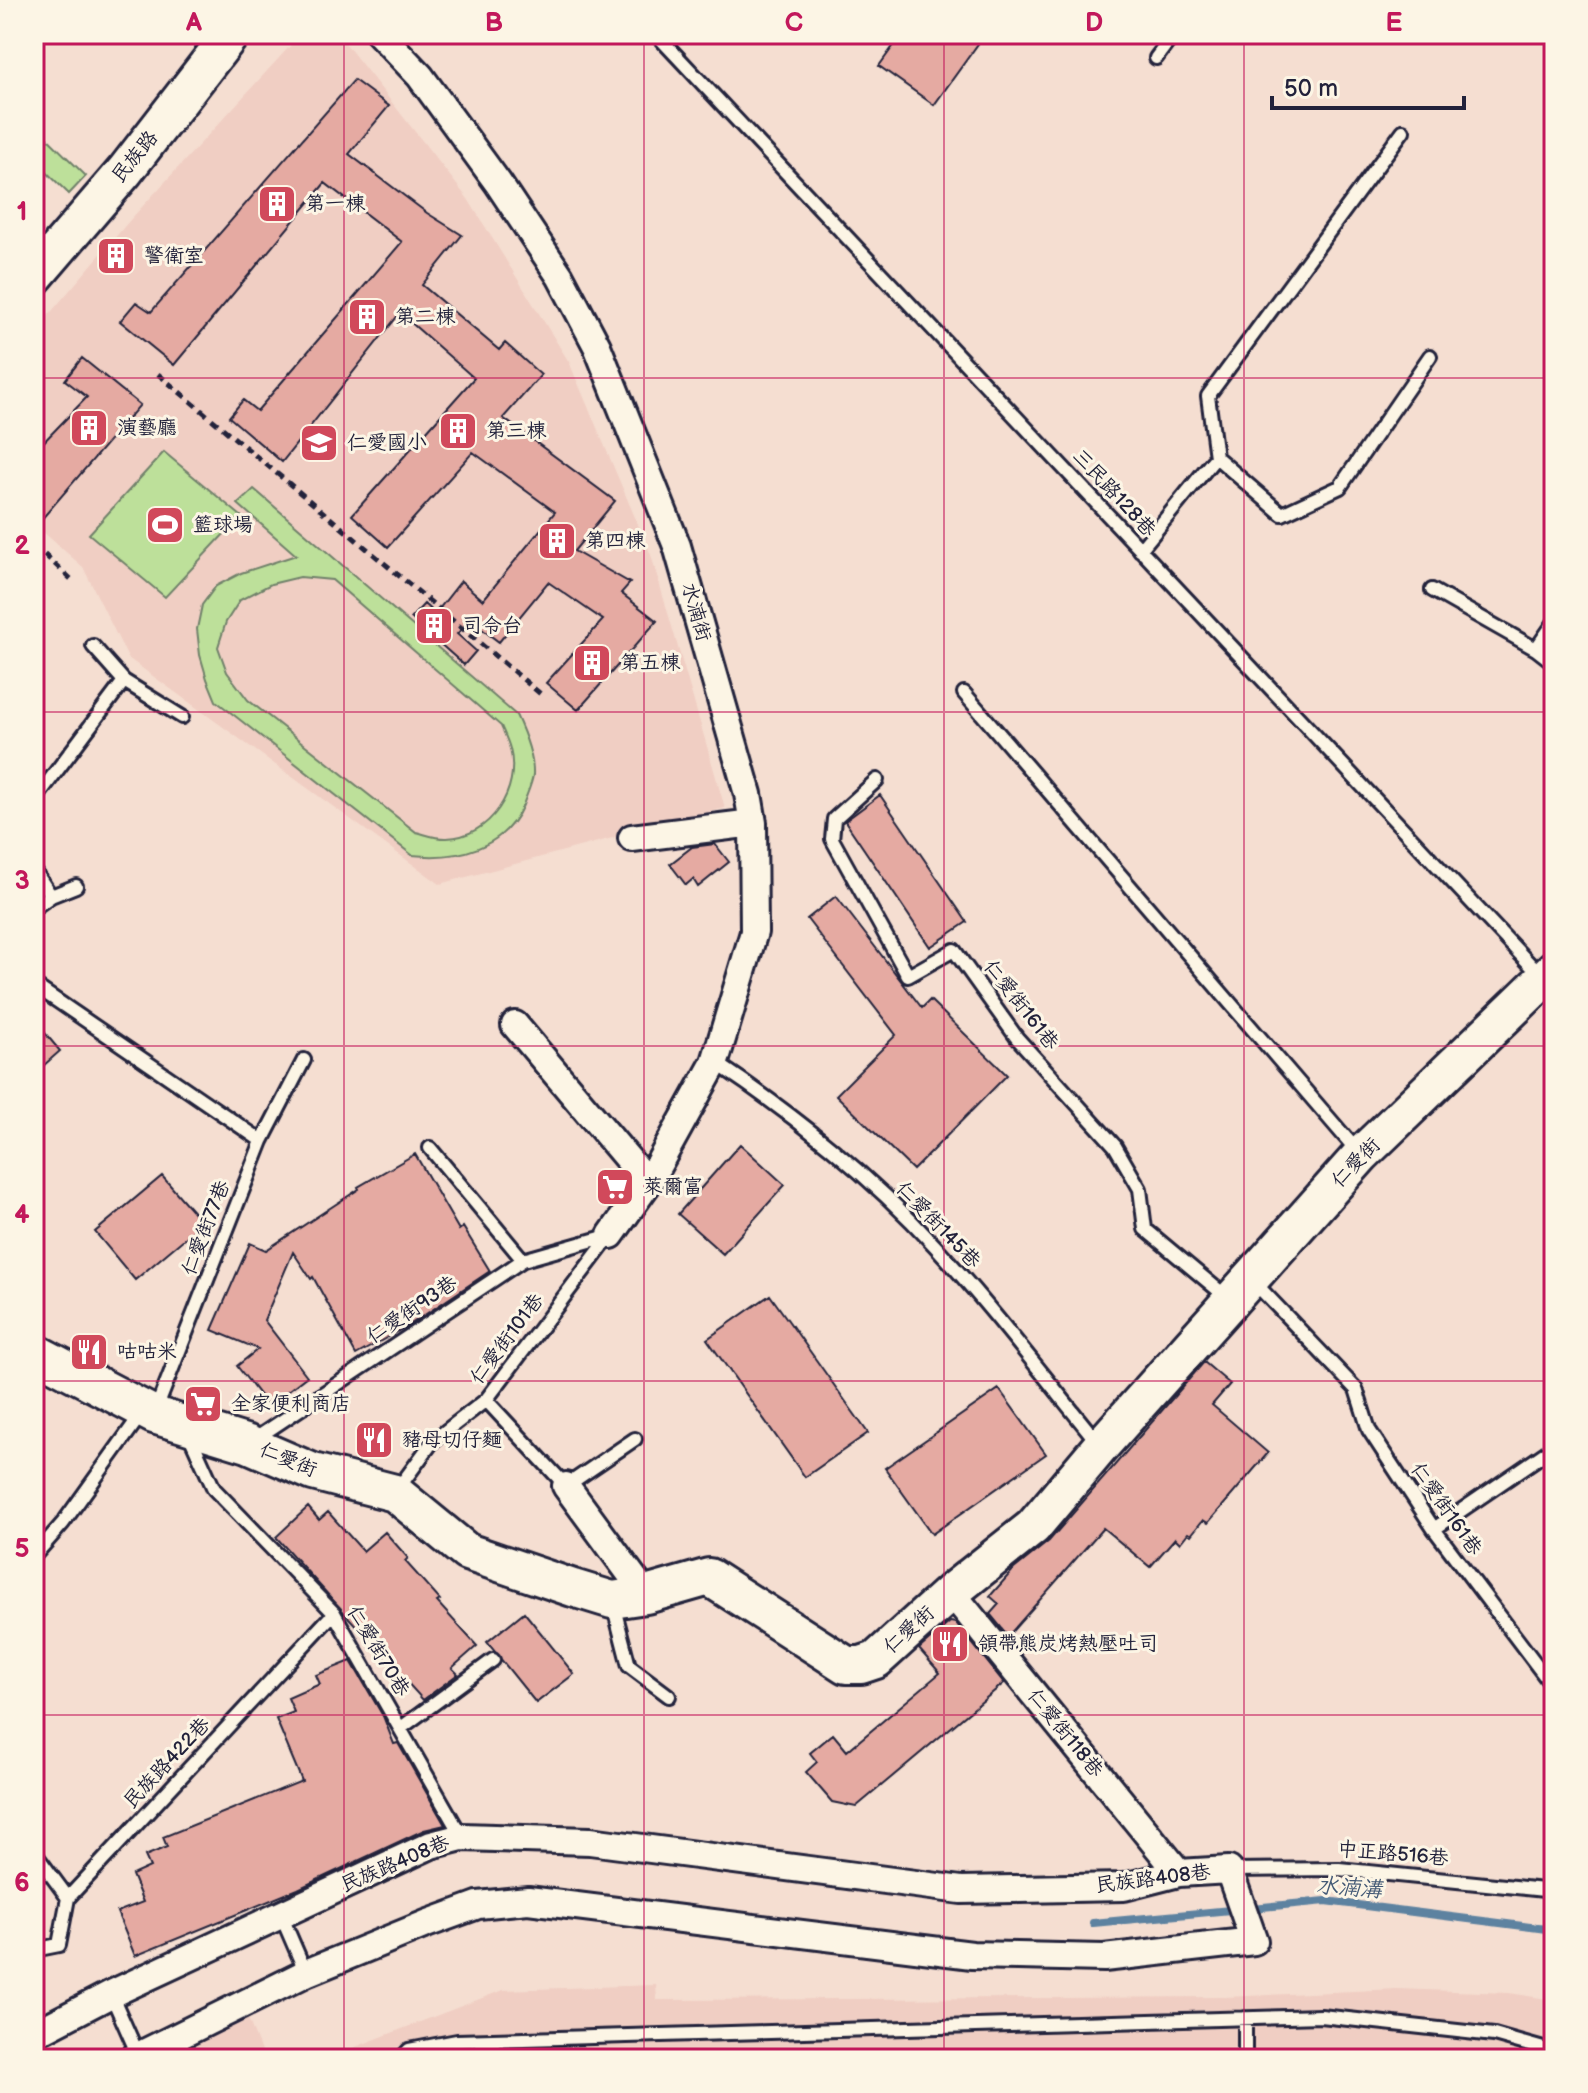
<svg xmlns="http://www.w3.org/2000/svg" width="1588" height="2093" font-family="'Balsamiq Sans','LXGW WenKai TC',sans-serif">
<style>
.built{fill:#f0cec3}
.green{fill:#bde09a;stroke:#70816a;stroke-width:2;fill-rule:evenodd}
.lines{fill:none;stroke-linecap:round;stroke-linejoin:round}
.stream{stroke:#5d82a0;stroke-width:8}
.building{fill:#e5aaa2;stroke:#22223b;stroke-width:2}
.lane-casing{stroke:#22223b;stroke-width:18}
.street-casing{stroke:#22223b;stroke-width:32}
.secondary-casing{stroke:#22223b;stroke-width:42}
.path{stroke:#22223b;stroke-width:5;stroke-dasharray:8 6;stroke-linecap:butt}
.lane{stroke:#fcf5e5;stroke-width:12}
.street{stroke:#fcf5e5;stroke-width:26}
.secondary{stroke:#fcf5e5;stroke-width:36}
.grid{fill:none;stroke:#c2185b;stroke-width:2;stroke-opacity:0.55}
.labels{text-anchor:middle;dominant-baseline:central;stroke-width:6;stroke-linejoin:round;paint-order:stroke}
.street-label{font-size:20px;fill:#22223b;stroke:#fcf5e5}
.poi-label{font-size:20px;fill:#22223b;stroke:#fcf5e5;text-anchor:start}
.water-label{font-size:22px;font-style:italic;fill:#445a76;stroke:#fcf5e5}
.neatline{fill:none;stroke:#c2185b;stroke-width:3}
.grid-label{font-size:26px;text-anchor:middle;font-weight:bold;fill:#c2185b}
</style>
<rect width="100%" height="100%" fill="#f5ded1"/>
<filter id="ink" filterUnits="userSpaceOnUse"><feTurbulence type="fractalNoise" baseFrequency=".0125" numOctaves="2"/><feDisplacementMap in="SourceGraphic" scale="16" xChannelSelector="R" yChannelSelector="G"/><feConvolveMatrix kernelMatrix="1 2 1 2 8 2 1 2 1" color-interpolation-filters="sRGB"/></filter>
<g filter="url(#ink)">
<path class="built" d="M 301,34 L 338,34 L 468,199 L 569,362 L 651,555 L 725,808 L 440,884 L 128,658 L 83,567 L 34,524 L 34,332 L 130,220 Z
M 656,1985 L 657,2000 L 1225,1997 L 1397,1989 L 1509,1993 L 1554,2000 L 1554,2059 L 332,2059 L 332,2056 L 503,1990 Z
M 240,1998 L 264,2059 L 107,2059 Z"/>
<path class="green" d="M 34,125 L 86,176 L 69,194 L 34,160 Z
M 164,452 L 241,516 L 165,597 L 89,534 Z
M 254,489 L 516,715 C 524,732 534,756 533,775 C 532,784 526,796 523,805 C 504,849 457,860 412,855 L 216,701 L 207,679 L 200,655 L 197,629 L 202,605 L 216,586 L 241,573 L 296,555 L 238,504 ZM 300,577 L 332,580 L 501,726 C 504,733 508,741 510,749 C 521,790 490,837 447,838 C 437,839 425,834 416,832 L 248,700 L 227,672 L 218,647 L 226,622 L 240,600 L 271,584 Z"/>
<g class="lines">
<path class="stream" d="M 1093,1923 L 1326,1901 L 1554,1930"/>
</g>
<path class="building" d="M 902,34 L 985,34 L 934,105 L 879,66 Z
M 354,80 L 389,106 L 349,154 L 427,213 L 462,235 L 422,285 L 499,350 L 505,343 L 541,375 L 503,418 L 615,501 L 574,551 L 630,583 L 621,593 L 657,621 L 578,710 L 546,683 L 603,620 L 548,582 L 499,642 L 470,620 L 457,634 L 476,651 L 464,665 L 411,618 L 424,604 L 435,614 L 461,581 L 483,600 L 555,512 L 473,452 L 388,547 L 352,515 L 474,378 L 400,313 L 282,462 L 229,417 L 243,400 L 257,411 L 402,242 L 325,183 L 174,365 L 120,321 L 136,302 L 151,312 Z
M 82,358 L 140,405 L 34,528 L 34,452 L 87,397 L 65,380 Z
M 880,795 L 967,922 L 930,947 L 845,821 Z
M 715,844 L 729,862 L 698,887 L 693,879 L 686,885 L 670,864 L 692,847 Z
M 836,896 L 922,1008 L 930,1000 L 1007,1075 L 913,1170 L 836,1095 L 896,1035 L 807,919 Z
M 34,1020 L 60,1051 L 34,1074 Z
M 740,1144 L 785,1185 L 723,1254 L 678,1214 Z
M 415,1154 L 459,1230 L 463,1227 L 490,1271 L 411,1324 L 356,1355 L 313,1277 L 311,1279 L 293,1252 L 264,1320 L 307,1376 L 268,1406 L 237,1366 L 258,1349 L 212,1330 L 250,1243 L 266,1250 L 359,1189 L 358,1187 Z
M 162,1176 L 203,1223 L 135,1280 L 95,1232 Z
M 770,1295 L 868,1433 L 805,1477 L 707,1339 Z
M 1204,1362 L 1230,1384 L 1212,1405 L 1268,1453 L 1208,1523 L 1203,1520 L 1191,1535 L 1188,1533 L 1180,1543 L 1175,1538 L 1150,1567 L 1103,1528 L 1008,1636 L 990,1614 L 999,1604 L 990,1596 L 1014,1569 L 1049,1541 Z
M 999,1389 L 1046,1454 L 932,1534 L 885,1468 Z
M 308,1507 L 319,1520 L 328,1512 L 363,1551 L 385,1532 L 408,1558 L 405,1561 L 440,1600 L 437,1602 L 477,1646 L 452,1668 L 458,1674 L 423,1700 L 276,1537 Z
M 524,1612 L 574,1674 L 536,1703 L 487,1642 Z
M 950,1622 L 956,1623 L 1004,1683 L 856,1807 L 832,1802 L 806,1772 L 817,1762 L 810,1753 L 833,1734 L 847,1751 L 940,1673 L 919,1649 Z
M 351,1661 L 383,1716 L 394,1744 L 398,1743 L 445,1825 L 424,1830 L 298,1889 L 135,1956 L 117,1912 L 143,1902 L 132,1875 L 150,1867 L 145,1856 L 167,1847 L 163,1837 L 302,1781 L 276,1719 L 294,1712 L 288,1698 L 320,1684 L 316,1675 Z"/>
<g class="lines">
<g class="lane-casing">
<path id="lane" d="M 656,34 L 1541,976
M 1156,58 L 1174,34
M 1216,457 L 1282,514 L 1340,487 L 1430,356
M 1140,550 L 1216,457 L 1208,396 L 1403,131
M 1432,590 L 1536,649 L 1554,663
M 93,646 L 124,681
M 1536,649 L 1554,623
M 964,693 L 1358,1152
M 877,780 L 834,819 L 832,839 L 908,976 L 954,950 L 1017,1038 L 1115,1146 L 1140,1189 L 1145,1229 L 1229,1299
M 34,801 L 124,681 L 182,717
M 34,870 L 51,896 L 34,908
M 51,896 L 76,886
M 34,985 L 262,1141
M 715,1062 C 792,1113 873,1178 935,1246 C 993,1309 1045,1378 1099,1444
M 430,1148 L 523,1260
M 1252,1280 L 1356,1389 L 1369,1430 L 1434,1529 L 1554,1688
M 486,1400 L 566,1486 L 635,1439
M 155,1412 L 262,1141 L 304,1060
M 189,1434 L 214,1489 L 334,1613 L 462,1837
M 252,1441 L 523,1260 L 611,1235
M 397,1490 L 433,1441 L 486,1400 L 610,1236
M 1434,1529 L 1554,1447
M 34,1556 L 63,1523 L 142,1413
M 613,1604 L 629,1666 L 669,1696
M 401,1728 L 493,1660
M 34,1852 L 68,1898 L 334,1613
M 1229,1870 L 1339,1869 L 1554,1891
M 281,1915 L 306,1973
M 34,1950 L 59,1945 L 68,1898
M 111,1994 L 139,2057
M 1245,2018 L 1245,2059
M 401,2059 L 409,2050 L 457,2041 L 1321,2016 L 1494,2035 L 1554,2052"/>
</g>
<g class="street-casing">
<path id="street" d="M 380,34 L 420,76 L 498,183 L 560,276 L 597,346 L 677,546 L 748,794 L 753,823 L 754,932 L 715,1062 L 648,1183 L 611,1235
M 632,838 L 753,823
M 515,1025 L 648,1183
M 566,1486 L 646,1595
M 951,1592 L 1179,1873
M 34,2034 L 111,1994 L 431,1845 L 462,1837 L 590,1841 L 961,1890 L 1124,1887 L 1179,1873 L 1229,1870 L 1254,1941 L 1104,1958 L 972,1955 L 528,1900 L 478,1905 L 426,1924 L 306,1973 L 132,2059"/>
</g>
<g class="secondary-casing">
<path id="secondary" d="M 34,277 L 125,171 L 231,34
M 34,1352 L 154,1415 L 248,1444 L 313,1472 L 395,1493 L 467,1552 L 573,1588 L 612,1600 L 646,1595 L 709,1577 L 846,1665 L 861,1665 L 876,1660 L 951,1592 L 1033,1527 L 1101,1446 L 1361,1155 L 1554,969"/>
</g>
<path class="path" d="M 158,374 L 543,696
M 34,545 L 72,580"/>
<use href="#lane" class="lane"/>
<use href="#street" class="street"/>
<use href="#secondary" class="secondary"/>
</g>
</g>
<path class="grid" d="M 344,34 L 344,2059M 644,34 L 644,2059M 944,34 L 944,2059M 1244,34 L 1244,2059M 34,378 L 1554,378M 34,712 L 1554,712M 34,1046 L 1554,1046M 34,1381 L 1554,1381M 34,1715 L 1554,1715"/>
<defs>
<g id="building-square" transform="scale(2)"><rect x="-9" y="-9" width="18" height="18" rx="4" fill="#d1495b" stroke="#fcf5e5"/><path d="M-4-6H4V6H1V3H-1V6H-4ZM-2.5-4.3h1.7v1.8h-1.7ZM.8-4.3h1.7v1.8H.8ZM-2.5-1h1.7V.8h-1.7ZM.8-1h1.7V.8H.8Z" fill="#fff"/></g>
<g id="school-square" transform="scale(2)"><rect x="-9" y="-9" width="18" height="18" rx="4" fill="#d1495b" stroke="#fcf5e5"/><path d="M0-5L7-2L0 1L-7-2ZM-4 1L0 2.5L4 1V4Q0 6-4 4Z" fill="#fff"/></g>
<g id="stadium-square" transform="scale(2)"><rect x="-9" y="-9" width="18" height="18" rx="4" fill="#d1495b" stroke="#fcf5e5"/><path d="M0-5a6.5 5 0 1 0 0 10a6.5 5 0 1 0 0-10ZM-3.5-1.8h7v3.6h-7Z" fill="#fff"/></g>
<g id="supermarket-square" transform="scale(2)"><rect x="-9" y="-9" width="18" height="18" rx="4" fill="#d1495b" stroke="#fcf5e5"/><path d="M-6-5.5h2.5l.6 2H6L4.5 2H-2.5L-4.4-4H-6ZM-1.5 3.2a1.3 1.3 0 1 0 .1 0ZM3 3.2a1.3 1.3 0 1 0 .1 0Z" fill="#fff"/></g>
<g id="restaurant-square" transform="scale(2)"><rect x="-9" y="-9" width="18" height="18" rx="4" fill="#d1495b" stroke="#fcf5e5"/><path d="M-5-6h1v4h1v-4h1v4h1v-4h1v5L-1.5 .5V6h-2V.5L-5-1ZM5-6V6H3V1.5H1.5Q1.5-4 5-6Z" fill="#fff"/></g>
</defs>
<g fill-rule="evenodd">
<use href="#building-square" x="277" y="204"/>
<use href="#building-square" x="116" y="256"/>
<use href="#building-square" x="367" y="317"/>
<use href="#building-square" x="89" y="428"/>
<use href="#building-square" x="458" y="431"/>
<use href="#school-square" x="319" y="443"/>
<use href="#stadium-square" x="165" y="525"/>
<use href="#building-square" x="557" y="541"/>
<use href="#building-square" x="434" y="626"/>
<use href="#building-square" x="592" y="663"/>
<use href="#supermarket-square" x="615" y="1187"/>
<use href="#restaurant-square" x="89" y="1352"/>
<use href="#supermarket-square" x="203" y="1404"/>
<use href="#restaurant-square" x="374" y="1440"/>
<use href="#restaurant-square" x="950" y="1644"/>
</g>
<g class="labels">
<g class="street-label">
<text transform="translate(135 157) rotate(-51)">民族路</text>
<text transform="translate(1114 493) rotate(47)">三民路128巷</text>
<text transform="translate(696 612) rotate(74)">水湳街</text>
<text transform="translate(1021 1005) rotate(52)">仁愛街161巷</text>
<text transform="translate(1356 1163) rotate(-46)">仁愛街</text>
<text transform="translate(938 1225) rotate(46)">仁愛街145巷</text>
<text transform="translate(206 1228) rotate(-69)">仁愛街77巷</text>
<text transform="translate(412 1310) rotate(-34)">仁愛街93巷</text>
<text transform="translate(507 1339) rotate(-53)">仁愛街101巷</text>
<text transform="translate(288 1460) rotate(22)">仁愛街</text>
<text transform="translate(1446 1509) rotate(55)">仁愛街161巷</text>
<text transform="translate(909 1630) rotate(-42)">仁愛街</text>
<text transform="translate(378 1651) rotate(59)">仁愛街70巷</text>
<text transform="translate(1065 1733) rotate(51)">仁愛街118巷</text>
<text transform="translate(167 1763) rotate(-47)">民族路422巷</text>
<text transform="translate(1393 1854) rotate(5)">中正路516巷</text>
<text transform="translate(395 1864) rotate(-23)">民族路408巷</text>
<text transform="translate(1153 1879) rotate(-7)">民族路408巷</text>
</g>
<g class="poi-label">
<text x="305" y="204">第一棟</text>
<text x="144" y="256">警衛室</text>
<text x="395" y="317">第二棟</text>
<text x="117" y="428">演藝廳</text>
<text x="486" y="431">第三棟</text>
<text x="347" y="443">仁愛國小</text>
<text x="193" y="525">籃球場</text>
<text x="585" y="541">第四棟</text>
<text x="462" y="626">司令台</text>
<text x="620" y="663">第五棟</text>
<text x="643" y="1187">萊爾富</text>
<text x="117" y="1352">咕咕米</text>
<text x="231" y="1404">全家便利商店</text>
<text x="402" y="1440">豬母切仔麵</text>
<text x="978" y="1644">領帶熊炭烤熱壓吐司</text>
</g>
<g class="water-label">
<text transform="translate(1349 1888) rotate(4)">水湳溝</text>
</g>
</g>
<rect width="1588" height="2093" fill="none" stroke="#fcf5e5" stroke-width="88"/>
<path d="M1272 96v12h192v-12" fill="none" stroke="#22223b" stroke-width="4"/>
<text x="1284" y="96" font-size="24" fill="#22223b" stroke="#fcf5e5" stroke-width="6" paint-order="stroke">50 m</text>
<rect x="44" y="44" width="1500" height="2005" class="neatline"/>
<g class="grid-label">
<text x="194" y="31">A</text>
<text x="494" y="31">B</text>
<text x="794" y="31">C</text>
<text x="1094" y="31">D</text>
<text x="1394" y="31">E</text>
<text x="22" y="220">1</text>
<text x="22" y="554">2</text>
<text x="22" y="889">3</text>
<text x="22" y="1223">4</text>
<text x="22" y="1557">5</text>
<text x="22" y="1891">6</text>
</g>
</svg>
